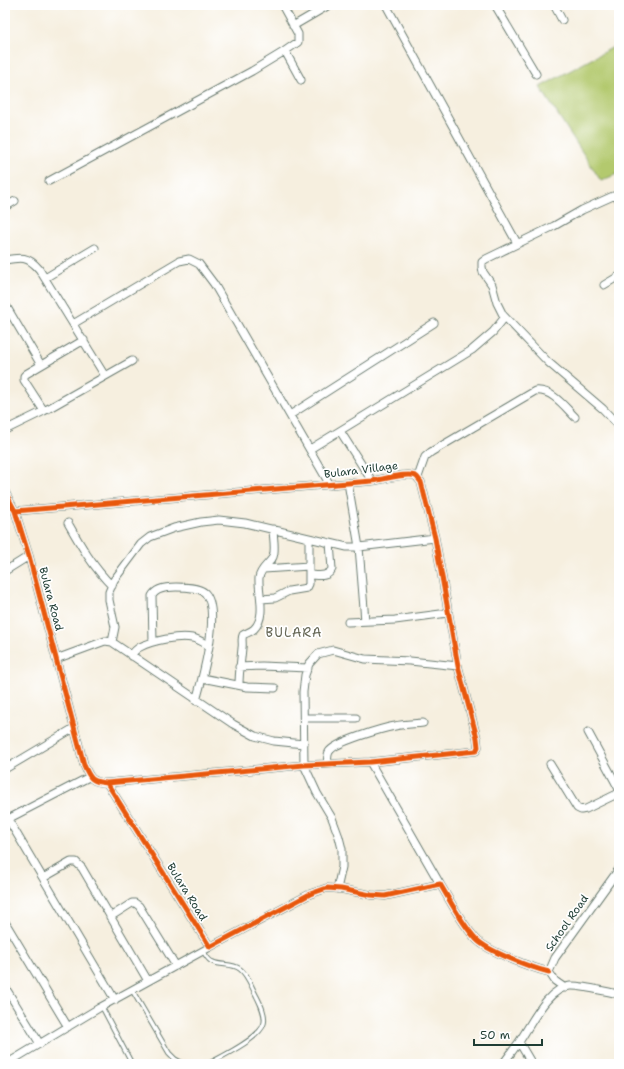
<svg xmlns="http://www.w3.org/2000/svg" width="624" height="1069" font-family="'Shantell Sans',sans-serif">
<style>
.park{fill:#b3c96e;stroke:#698351}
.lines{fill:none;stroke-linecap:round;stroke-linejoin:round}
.service-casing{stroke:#6a7b70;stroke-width:5.5}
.minor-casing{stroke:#6a7b70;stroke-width:9}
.service{stroke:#fff;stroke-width:3.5}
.minor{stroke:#fff;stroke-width:7}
.cycleway-casing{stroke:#fff;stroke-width:8}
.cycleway{stroke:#e8590c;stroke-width:5}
.labels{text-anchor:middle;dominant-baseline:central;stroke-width:3.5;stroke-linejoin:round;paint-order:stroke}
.street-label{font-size:11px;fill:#1f3d34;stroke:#fff}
.quarter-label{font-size:13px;letter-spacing:1px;fill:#666755;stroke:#fff}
</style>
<rect width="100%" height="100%" fill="#fff"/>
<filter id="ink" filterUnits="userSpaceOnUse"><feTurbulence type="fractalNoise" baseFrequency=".025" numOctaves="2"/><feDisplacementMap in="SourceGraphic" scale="8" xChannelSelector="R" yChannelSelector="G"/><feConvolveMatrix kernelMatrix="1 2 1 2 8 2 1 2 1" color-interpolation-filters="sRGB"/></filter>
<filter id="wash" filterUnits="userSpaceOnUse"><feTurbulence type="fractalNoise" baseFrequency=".012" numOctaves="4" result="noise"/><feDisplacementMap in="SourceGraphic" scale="16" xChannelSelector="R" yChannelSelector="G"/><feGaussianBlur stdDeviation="0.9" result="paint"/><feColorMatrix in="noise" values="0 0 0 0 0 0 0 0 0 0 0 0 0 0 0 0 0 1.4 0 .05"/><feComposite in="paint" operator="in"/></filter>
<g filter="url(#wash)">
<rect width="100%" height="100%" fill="#f6efdf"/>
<path class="park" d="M 619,44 L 619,173 L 601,181 L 540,87 Z"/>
</g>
<g filter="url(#ink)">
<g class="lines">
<g class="service-casing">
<path id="service" d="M 203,951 C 206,955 208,961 213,962 C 221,966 232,963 240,969 C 248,975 251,986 256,995 C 260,1003 266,1014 264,1023 C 261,1038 221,1057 208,1064
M 132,990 L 169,1053 L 175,1059 L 184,1064
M 102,1007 L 132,1064"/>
</g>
<g class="minor-casing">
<path id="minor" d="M 282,5 L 298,34 L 298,42 L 285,51 L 301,80
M 386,5 L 517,243
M 495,5 L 536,74
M 554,5 L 562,20
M 293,26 L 329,5
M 49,181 L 252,71 L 285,51
M 619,198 L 613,196 L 582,210 L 554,226 L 486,259 L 482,262 L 482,267 L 483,272 L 492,285 L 497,303 L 503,315 L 548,362 L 603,409 L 619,426
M 5,207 L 15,201
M 5,260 C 21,257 28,256 39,269 L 105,376
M 45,278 L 95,248
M 604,285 L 619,276
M 5,304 L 41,365
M 73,324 L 179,261 L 189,259 L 199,264 L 214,284 L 330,485
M 44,411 L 24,380 L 24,376 L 26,374 L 84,340
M 290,415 L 434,323
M 5,430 L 44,411 L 132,361
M 340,431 L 372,481
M 310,449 L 472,350 L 493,332 L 505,317
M 418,477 L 425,457 L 431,452 L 535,391 C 552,389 564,406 575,417
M 348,483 L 359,547 L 365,621
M 5,492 L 15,511 L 29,556 L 84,765 C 90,779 92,782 107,783 L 210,947 L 310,894 L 327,888 L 341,889 L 371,895 L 385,896 L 440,884 C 451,902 461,923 476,939 C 487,951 532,968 549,972
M 15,511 L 372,481 C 381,480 411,471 417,477 C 418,478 420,481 421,482 L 435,538 L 458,666 L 477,738 L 478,747 L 476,751 L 370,762 L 304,765 L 107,783
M 68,523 C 81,546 93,567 112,586
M 264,569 L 309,566
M 5,571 L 29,556
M 309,575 C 317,575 328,578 332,569 L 330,543
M 261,599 L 275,598 L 289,591 L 307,588 L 309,584 L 309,538
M 348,622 L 395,620 L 448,613
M 112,642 L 115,627 L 109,600 L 109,592 L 114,580 L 141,544 L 150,537 L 174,528 L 201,522 L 219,520 L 245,523 L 347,547 L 359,547 L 435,538
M 153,642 L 152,596 C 156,588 167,587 176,587 C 184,587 199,587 205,593 C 222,611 202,679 196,701
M 131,656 C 133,653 136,649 140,647 C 152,641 179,635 192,638 C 199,639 204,643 209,646
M 56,659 L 105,641 L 112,642 L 233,724 L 255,736 L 274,741 L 304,744
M 239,667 L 262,666 L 308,668
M 202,678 L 247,687 L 275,688
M 239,685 C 239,672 241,660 242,648 C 243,643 241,639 243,635 C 246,633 251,632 254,629 C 267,616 258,593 259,578 C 260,569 269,564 273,557 C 276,549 273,537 273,529
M 304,718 L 356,718
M 588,732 L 619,789
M 370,762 L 440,884
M 327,764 C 328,760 327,755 329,752 C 334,742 384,728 395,726 C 404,724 414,724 423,723
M 550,764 L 577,808 L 581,810 L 586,809 L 619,793
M 5,769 L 74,728
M 8,819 L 115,1000
M 6,820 L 89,777
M 43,878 L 71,862 L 76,862 L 82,868 L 148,981
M 337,889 L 342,867 L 342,849 L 339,837 L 332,818 L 317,793 L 304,765 L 303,692 L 305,675 L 309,664 L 318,654 L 333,650 L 365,659 L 410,661 L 458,666
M 110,917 L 132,903 L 135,903 L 139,906 L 176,966
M 5,922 L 68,1027
M 5,987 L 40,1044
M 565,988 L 555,981 L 549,972 L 555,958 L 619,869
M 519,1042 L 532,1064
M 6,1064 L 99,1008 L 210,947
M 503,1064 C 508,1057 514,1049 519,1042 C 531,1025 547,988 570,986 C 582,985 606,992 619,994"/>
</g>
<use href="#service" class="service"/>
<use href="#minor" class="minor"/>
<g class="cycleway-casing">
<path id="cycleway" d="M 5,492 L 15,511 L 29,556 L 84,765 C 90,779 92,782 107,783 L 210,947 L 310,894 L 327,888 L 341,889 L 371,895 L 385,896 L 440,884 C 451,902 461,923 476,939 C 487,951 532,968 549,972
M 15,511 L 372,481 C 381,480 411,471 417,477 C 418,478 420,481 421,482 L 435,538 L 458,666 L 477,738 L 478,747 L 476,751 L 370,762 L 304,765 L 107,783"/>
</g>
<use href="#cycleway" class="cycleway"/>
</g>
</g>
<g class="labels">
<g class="street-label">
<text transform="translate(361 470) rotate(-7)">Bulara Village</text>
<text transform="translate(51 599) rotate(75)">Bulara Road</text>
<text transform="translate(187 892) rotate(58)">Bulara Road</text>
<text transform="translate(567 923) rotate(-55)">School Road</text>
</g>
<g class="quarter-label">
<text x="294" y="632">BULARA</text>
</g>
</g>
<rect width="624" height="1069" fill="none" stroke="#fff" stroke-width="20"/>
<path d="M474 1039v6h68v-6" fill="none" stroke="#1f3d34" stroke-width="2"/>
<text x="480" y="1039" font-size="12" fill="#1f3d34" stroke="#ffffff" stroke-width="3" paint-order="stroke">50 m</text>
</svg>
